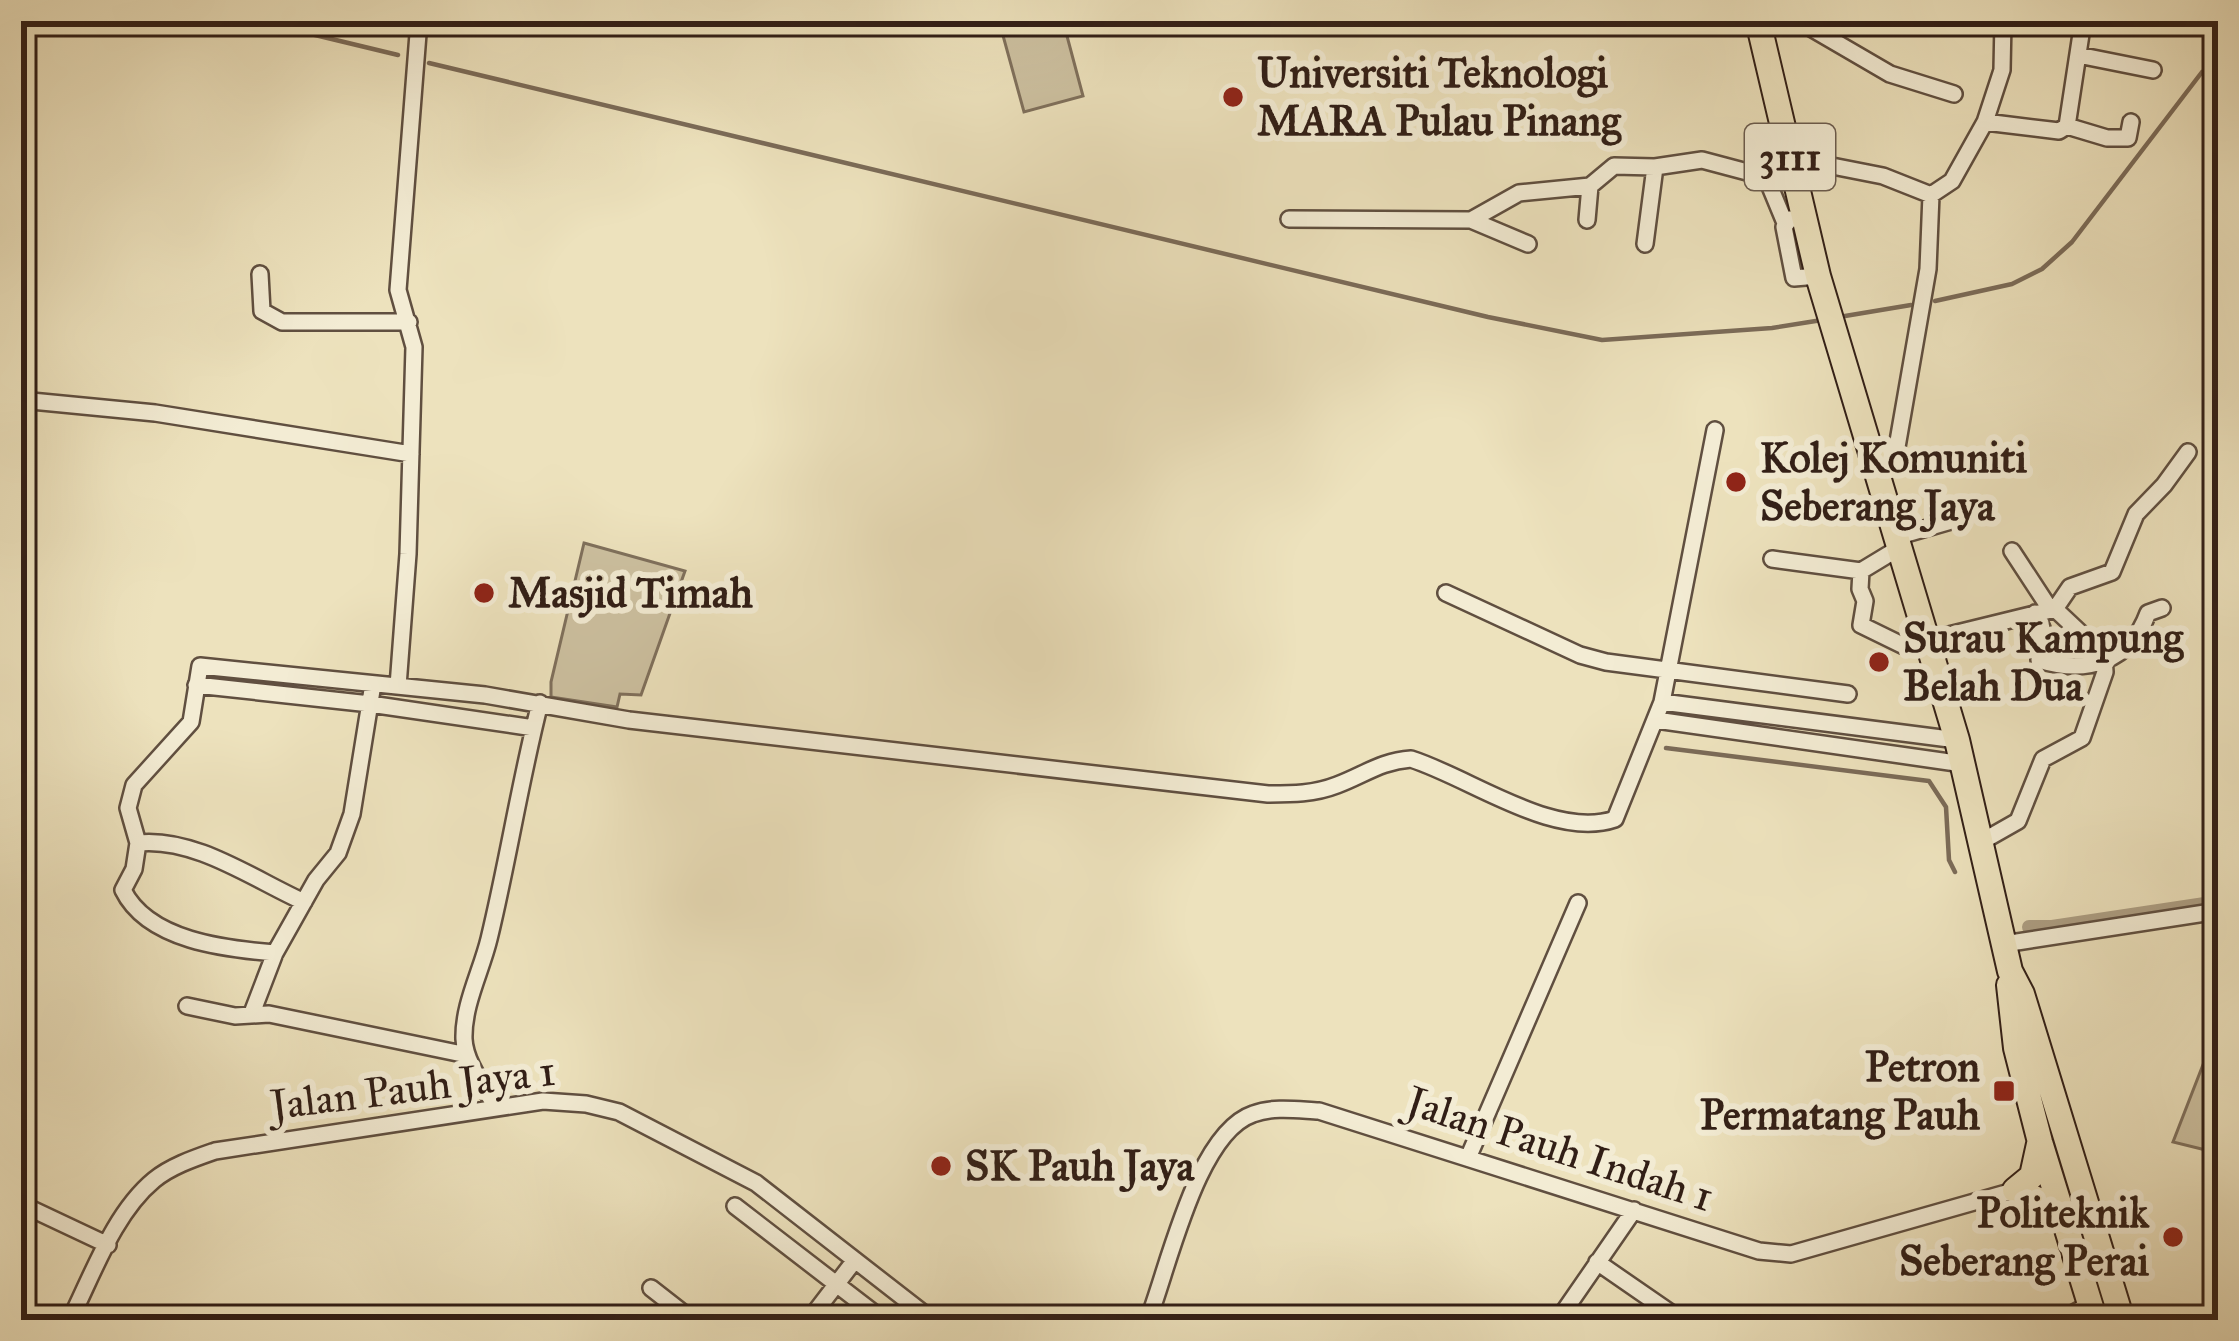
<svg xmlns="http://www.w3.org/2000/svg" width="2239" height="1341" font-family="'IM FELL Great Primer',serif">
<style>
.green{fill:#cdc1a1;stroke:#7f705c;stroke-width:3}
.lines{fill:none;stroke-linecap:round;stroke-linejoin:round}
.stream{stroke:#7b6b58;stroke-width:4.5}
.canal{stroke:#ad9f84;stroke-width:14}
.minor-casing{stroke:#604f40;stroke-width:20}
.primary-casing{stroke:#311e16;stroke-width:28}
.minor{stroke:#f3ecd4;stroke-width:15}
.primary{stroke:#ede2bd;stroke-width:24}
.poi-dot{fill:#8f2418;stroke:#f3ecd4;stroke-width:4.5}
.labels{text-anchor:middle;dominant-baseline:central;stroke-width:12;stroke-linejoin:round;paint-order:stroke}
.shield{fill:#f3ecd4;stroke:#6b5c4f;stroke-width:3}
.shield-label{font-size:39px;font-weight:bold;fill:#311e16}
.poi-label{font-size:42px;font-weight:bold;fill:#311e16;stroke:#f3ecd4;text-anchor:start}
.street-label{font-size:42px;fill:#311e16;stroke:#f3ecd4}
</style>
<rect width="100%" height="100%" fill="#ede2bd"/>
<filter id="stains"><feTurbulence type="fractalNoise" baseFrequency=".00167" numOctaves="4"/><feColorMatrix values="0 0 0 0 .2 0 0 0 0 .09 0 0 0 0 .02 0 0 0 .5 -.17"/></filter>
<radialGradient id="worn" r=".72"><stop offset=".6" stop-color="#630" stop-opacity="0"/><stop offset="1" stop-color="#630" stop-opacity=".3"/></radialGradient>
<path class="green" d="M 999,21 L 1063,21 L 1083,96 L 1024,112 Z
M 584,543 L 685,571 L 641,695 L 620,694 L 617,707 L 551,697 L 551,682 Z
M 2218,1026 L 2218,1153 L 2173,1142 Z"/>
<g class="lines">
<path class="stream" d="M 257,21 L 398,55
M 429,63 L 1488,317 L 1602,340 L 1772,328 L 1822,320
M 1935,301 L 2012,284 L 2042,269 L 2072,242 L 2202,72 L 2218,64
M 1839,317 L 1911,305
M 1666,748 L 1929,781 L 1946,807 L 1949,860 L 1955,872"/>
<path class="canal" d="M 2029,927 L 2052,927 L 2218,902"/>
<g class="minor-casing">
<path id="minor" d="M 1799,21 L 1890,74 L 1954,94
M 2078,55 L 2153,70
M 1985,122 L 2002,70 L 2003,21
M 2067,126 L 2107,138 L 2128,138 L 2131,122
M 1794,173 L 1822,164 L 1883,176 L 1931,195 L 1952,181 L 1985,122 L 2059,131 L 2067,126 L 2083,21
M 1289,219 L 1471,220 L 1519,193 L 1590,186 L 1614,166 L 1655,167 L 1702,160 L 1766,177 L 1785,223
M 1790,219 L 1784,227 L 1794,278 L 1818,276
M 1471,220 L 1528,244
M 1587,220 L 1590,186
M 1645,244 L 1655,167
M 260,274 L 262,311 L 282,322 L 409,322
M 21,400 L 155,413 L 411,454
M 1872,460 L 1897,447 L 1928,269 L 1931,195
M 1896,537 L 1965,517
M 2012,551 L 2050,609
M 1772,559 L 1861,571 L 1899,548
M 1861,571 L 1860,589 L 1865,601 L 1861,625 L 1904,646 L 2055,609 L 2070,587 L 2112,572 L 2136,514 L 2164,485 L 2188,452
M 1446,593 L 1580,655 L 1606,662 L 1848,694
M 2035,613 L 2042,628 L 2039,660 C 2087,675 2130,662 2148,613 L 2162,608
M 196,685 L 370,704 L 534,728
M 398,686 L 408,554 L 414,347 L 398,290 L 419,21
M 1662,702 L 1957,740
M 1656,720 L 1963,764
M 1981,842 L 2018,821 L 2043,759 L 2082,738 L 2105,672 L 2104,655 L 2055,609
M 138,843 C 195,837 253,879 304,902
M 2004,944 L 2218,911
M 275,953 C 226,949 148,941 123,890 L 134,869 L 138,843 L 128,808 L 134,785 L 191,722 L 200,666 L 485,695 L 629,720 L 1268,794 C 1292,794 1314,794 1337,785 C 1364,775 1381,761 1411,759 C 1471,778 1554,840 1615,819 L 1662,702 L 1715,430
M 187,1006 L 235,1016 L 269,1014 L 467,1055
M 252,1013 L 275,953 L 316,880 L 338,853 L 352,814 L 373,684
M 495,1106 C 484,1086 465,1062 464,1039 C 463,1005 481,972 489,939 C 508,861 520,781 540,703
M 1468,1158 L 1578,903
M 21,1204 L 108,1245
M 735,1206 L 883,1320
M 1597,1262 L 1681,1320
M 651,1288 L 692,1320
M 70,1320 C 93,1274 114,1213 154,1180 C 171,1166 195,1158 215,1151 L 543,1101 L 586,1104 L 619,1112 L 756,1183 L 932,1320
M 809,1320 L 855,1260
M 1148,1320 C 1169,1266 1197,1133 1253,1114 C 1274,1106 1298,1110 1319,1111 L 1759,1251 L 1791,1254 L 2020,1189
M 1558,1320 L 1634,1210
M 2061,1320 L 2090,1304"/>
</g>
<g class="primary-casing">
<path id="primary" d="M 1758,21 L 1818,276 L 1957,740 L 2010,971 L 2022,994 L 2122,1320
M 2009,985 L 2016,1048 L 2040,1142 L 2095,1320
M 2039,1144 L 2032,1176 L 2015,1190 L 2039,1200 L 2061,1216"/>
</g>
<use href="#minor" class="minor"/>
<use href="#primary" class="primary"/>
</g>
<g class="poi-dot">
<circle cx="1233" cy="97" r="12"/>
<circle cx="1736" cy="482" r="12"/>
<circle cx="484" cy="593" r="12"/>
<circle cx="1879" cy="662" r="12"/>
<rect x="1992" y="1079" width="24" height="24" rx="6"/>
<circle cx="941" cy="1166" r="12"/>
<circle cx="2173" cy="1237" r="12"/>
</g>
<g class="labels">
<rect class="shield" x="1745" y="124" width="90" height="66" rx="9"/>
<g class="shield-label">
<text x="1790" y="157">3111</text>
</g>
<g class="poi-label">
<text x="1257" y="73">Universiti Teknologi<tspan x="1257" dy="48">MARA Pulau Pinang</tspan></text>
<text x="1760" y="458">Kolej Komuniti<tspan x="1760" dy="48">Seberang Jaya</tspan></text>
<text x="508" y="593">Masjid Timah</text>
<text x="1903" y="638">Surau Kampung<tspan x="1903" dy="48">Belah Dua</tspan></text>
<text x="1980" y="1067" text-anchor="end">Petron<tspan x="1980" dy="48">Permatang Pauh</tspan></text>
<text x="965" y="1166">SK Pauh Jaya</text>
<text x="2149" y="1213" text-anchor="end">Politeknik<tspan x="2149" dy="48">Seberang Perai</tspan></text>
</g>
<g class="street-label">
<text transform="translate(413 1088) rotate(-7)">Jalan Pauh Jaya 1</text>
<text transform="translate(1560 1149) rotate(18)">Jalan Pauh Indah 1</text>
</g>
</g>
<rect width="2239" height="1341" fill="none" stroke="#ede2bd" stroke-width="72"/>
<rect x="24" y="24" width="2191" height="1293" fill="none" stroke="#311e16" stroke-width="6"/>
<rect x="36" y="36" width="2167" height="1269" fill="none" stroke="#311e16" stroke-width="3"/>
<rect width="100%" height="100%" filter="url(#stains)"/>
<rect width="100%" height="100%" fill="url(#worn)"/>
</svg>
